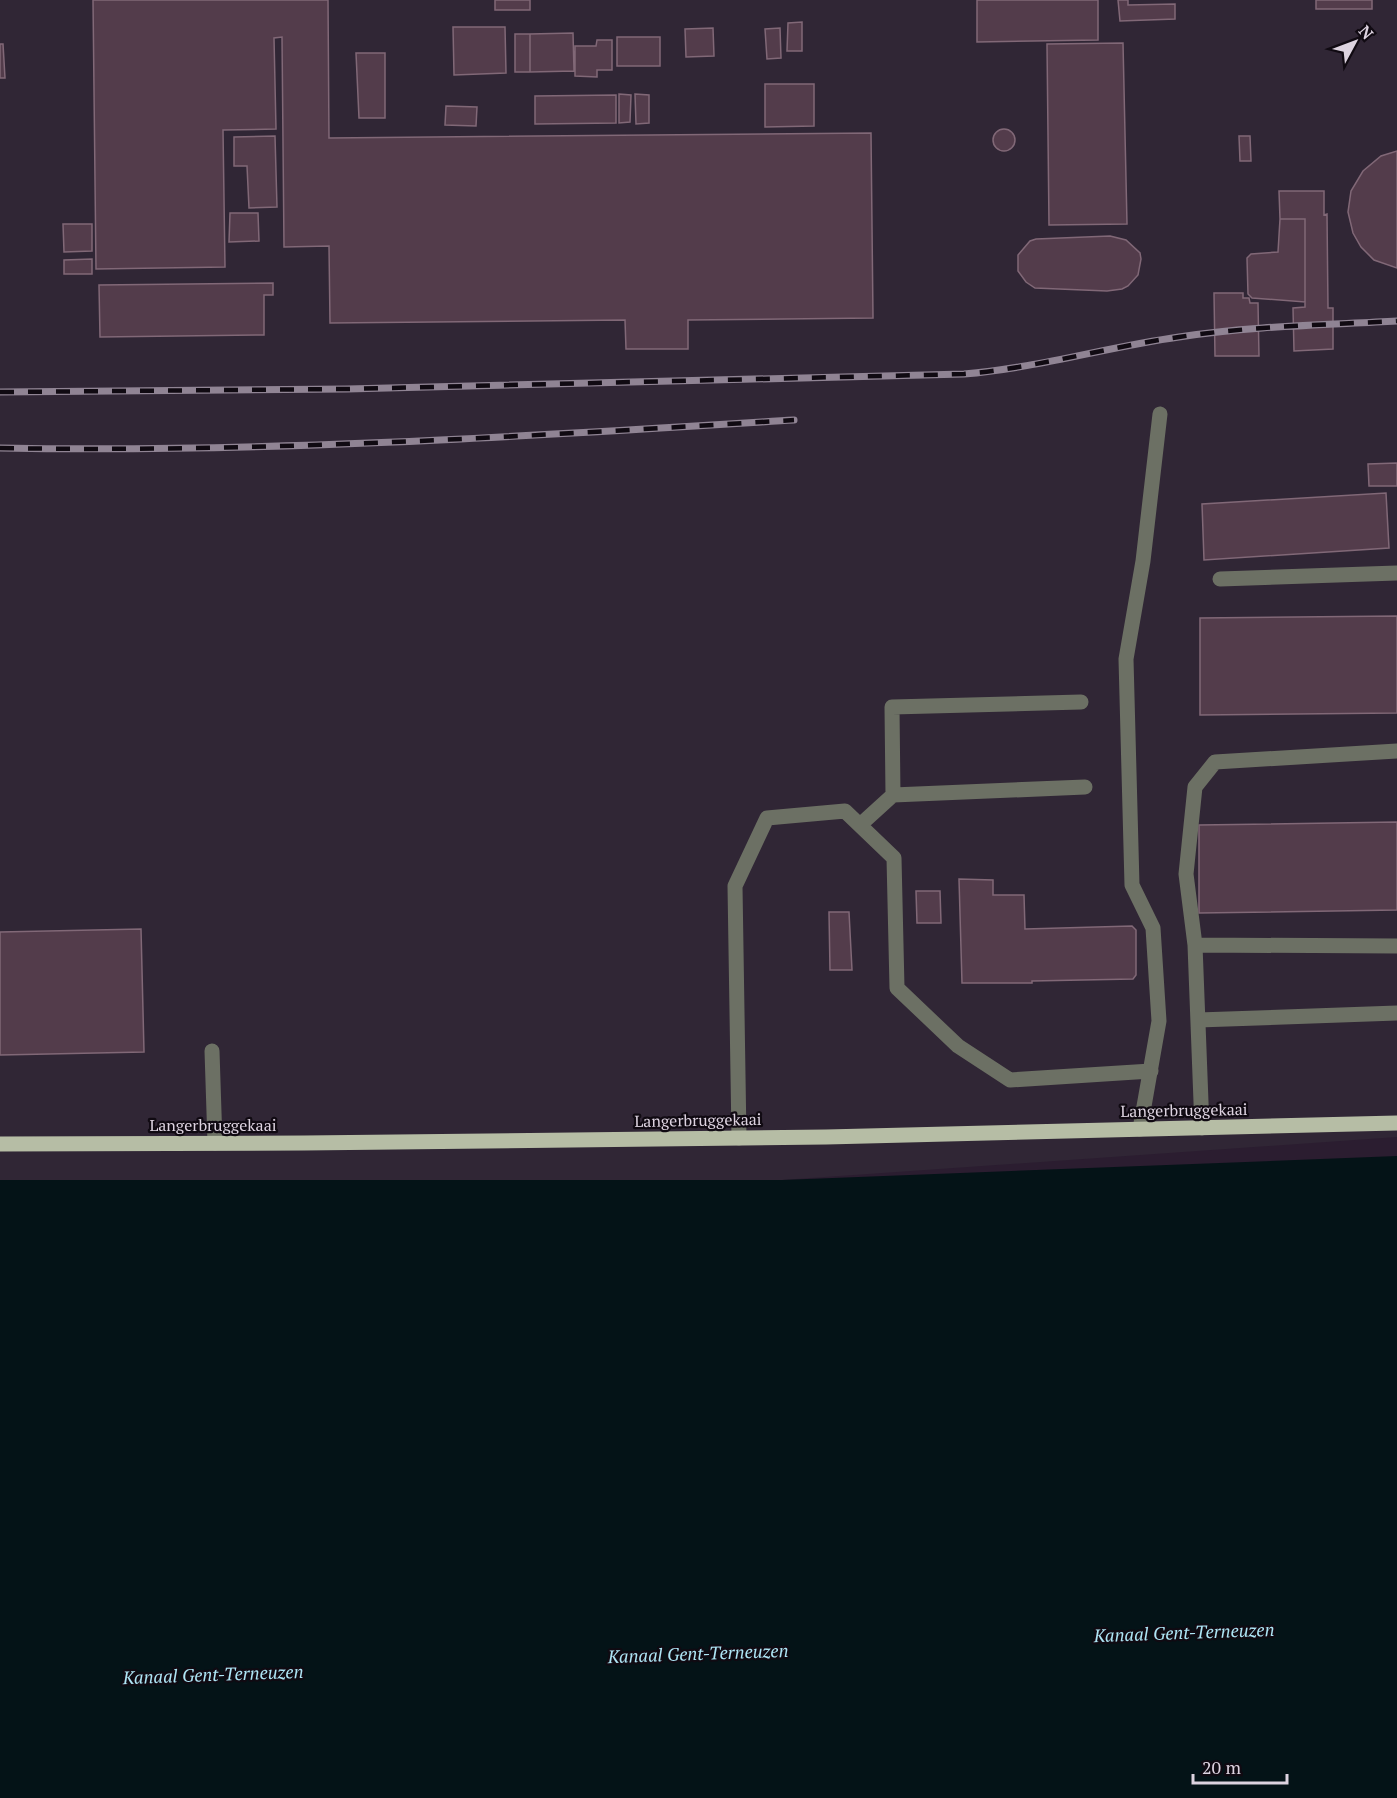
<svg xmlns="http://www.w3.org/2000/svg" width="1397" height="1798" font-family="'PT Serif',serif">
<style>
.industrial{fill:#302635}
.water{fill:#041317}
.building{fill:#533c4b;stroke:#816877;stroke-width:1.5}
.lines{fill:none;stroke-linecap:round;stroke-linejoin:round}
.minor{stroke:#6c7064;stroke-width:15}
.major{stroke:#b6bda5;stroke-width:15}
.rail-casing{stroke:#908494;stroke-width:7}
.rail{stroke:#100a12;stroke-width:4.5;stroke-dasharray:14;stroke-linecap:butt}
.labels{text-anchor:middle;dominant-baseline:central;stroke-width:4.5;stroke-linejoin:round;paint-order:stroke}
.street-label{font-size:16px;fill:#ddd3e0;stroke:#100a12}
.water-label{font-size:18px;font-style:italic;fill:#aee5f5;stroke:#100a12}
</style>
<rect width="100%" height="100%" fill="#2b1d30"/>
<path class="industrial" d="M 0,0 L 1397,0 L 1397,1137 L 782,1180 L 0,1180 Z"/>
<path class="water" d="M 1397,1156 L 1397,1798 L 0,1798 L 0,1180 L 782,1180 Z"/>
<path class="building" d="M 93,0 L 328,0 L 329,138 L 871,133 L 873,318 L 688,320 L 688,349 L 626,349 L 625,320 L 330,323 L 329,246 L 284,247 L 282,37 L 274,38 L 276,129 L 223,130 L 225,267 L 96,269 Z
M 495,0 L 530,0 L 530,10 L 495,10 Z
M 977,0 L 1098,0 L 1098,40 L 977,42 Z
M 1118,0 L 1128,0 L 1128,5 L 1175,4 L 1175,19 L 1120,21 Z
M 1316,0 L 1372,0 L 1372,9 L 1316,9 Z
M 802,22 L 802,51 L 787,51 L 788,23 Z
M 453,27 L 505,27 L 506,73 L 454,75 Z
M 713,28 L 714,56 L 686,57 L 685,29 Z
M 780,28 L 781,58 L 767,59 L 765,29 Z
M 573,33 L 574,71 L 530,72 L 530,34 Z
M 515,34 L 530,34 L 530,72 L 515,72 Z
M 617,37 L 660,37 L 660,66 L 617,66 Z
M 597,40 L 612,40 L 612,70 L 597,70 L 597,77 L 575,76 L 575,46 L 596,46 Z
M 1123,43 L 1127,224 L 1049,225 L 1047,44 Z
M 0,44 L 3,44 L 5,78 L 0,78 Z
M 356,53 L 385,53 L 385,118 L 359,118 Z
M 765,84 L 814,84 L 814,126 L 765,127 Z
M 619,94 L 631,95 L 630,122 L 619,123 Z
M 635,94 L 649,95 L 649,123 L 636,124 Z
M 616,95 L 616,123 L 535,124 L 535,96 Z
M 446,106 L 477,107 L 476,126 L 445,125 Z
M993 140a11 11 0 1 1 22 0a11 11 0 1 1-22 0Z
M 275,136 L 277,207 L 249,208 L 247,166 L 234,166 L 234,137 Z
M 1239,136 L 1250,136 L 1251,161 L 1240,161 Z
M 1397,151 L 1397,268 L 1374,260 L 1361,247 L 1353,233 L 1348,212 L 1351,191 L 1363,171 L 1381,156 Z
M 1279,191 L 1324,191 L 1324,215 L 1327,214 L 1328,308 L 1333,308 L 1333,349 L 1294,351 L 1293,308 L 1305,307 L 1305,219 L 1280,219 Z
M 230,213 L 258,213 L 259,241 L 229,242 Z
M 1280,219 L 1305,219 L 1305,302 L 1252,298 L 1248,294 L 1247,258 L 1251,254 L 1278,252 Z
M 63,224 L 92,224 L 92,251 L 64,252 Z
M 1110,236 L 1126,240 L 1140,253 L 1141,259 L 1138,275 L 1128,286 L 1122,289 L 1107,291 L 1035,288 L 1026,282 L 1018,271 L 1018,255 L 1030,241 L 1036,239 Z
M 92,259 L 92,274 L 64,274 L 64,260 Z
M 273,283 L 273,295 L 264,295 L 264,335 L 100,337 L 99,285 Z
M 1214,293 L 1243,293 L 1243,298 L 1249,298 L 1250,303 L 1258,303 L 1259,356 L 1215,356 Z
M 1397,463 L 1397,486 L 1369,486 L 1368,464 Z
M 1386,493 L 1389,548 L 1204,560 L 1202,504 Z
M 1397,616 L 1397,713 L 1200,715 L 1200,618 Z
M 1397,822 L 1397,910 L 1199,913 L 1199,825 Z
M 959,879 L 993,880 L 993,895 L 1024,895 L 1025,929 L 1132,926 L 1136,930 L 1136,975 L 1133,979 L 1032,981 L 1032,983 L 962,983 Z
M 916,891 L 940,891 L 941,923 L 917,923 Z
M 829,912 L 849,912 L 852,970 L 830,970 Z
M 141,929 L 144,1052 L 0,1055 L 0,932 Z"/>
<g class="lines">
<path class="minor" d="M 1220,579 L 1397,573
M 893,795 L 892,707 L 1081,702
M 860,825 L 893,795 L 1085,787
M 1195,945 L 1397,946
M 1198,1020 L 1397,1013
M 212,1051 L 215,1143
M 1202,1128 L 1195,945 L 1186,874 L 1195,787 L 1215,762 L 1397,751
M 1140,1129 L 1159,1021 L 1153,928 L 1132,885 L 1126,659 L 1143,561 L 1160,414
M 739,1138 L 735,886 L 767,818 L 845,811 L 894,858 L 897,988 L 958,1046 L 1010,1080 L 1151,1071"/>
<path class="major" d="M 0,1144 L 304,1143 L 826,1137 L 1397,1123"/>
<g class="rail-casing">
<path id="rail" d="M 0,392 L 347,389 L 964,374 C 1037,368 1107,347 1179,337 C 1251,326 1324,325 1397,321
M 0,448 C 265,453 530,436 794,420"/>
</g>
<use href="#rail" class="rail"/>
</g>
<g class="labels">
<g class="street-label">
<text transform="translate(1184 1110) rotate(-1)">Langerbruggekaai</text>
<text transform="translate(698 1120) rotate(-1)">Langerbruggekaai</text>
<text x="213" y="1125">Langerbruggekaai</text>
</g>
<g class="water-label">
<text transform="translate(1184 1632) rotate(-2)">Kanaal Gent-Terneuzen</text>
<text transform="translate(698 1653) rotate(-2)">Kanaal Gent-Terneuzen</text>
<text transform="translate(213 1674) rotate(-2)">Kanaal Gent-Terneuzen</text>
</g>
</g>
<g transform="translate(1355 42) rotate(49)" stroke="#100a12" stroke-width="4.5" paint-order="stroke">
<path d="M0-4.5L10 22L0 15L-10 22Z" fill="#ddd3e0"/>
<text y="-9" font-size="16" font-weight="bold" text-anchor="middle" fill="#ddd3e0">N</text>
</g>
<path d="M1193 1774v9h94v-9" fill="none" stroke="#ddd3e0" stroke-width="3"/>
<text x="1202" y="1774" font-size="18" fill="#ddd3e0" stroke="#100a12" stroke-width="4.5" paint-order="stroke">20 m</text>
</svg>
